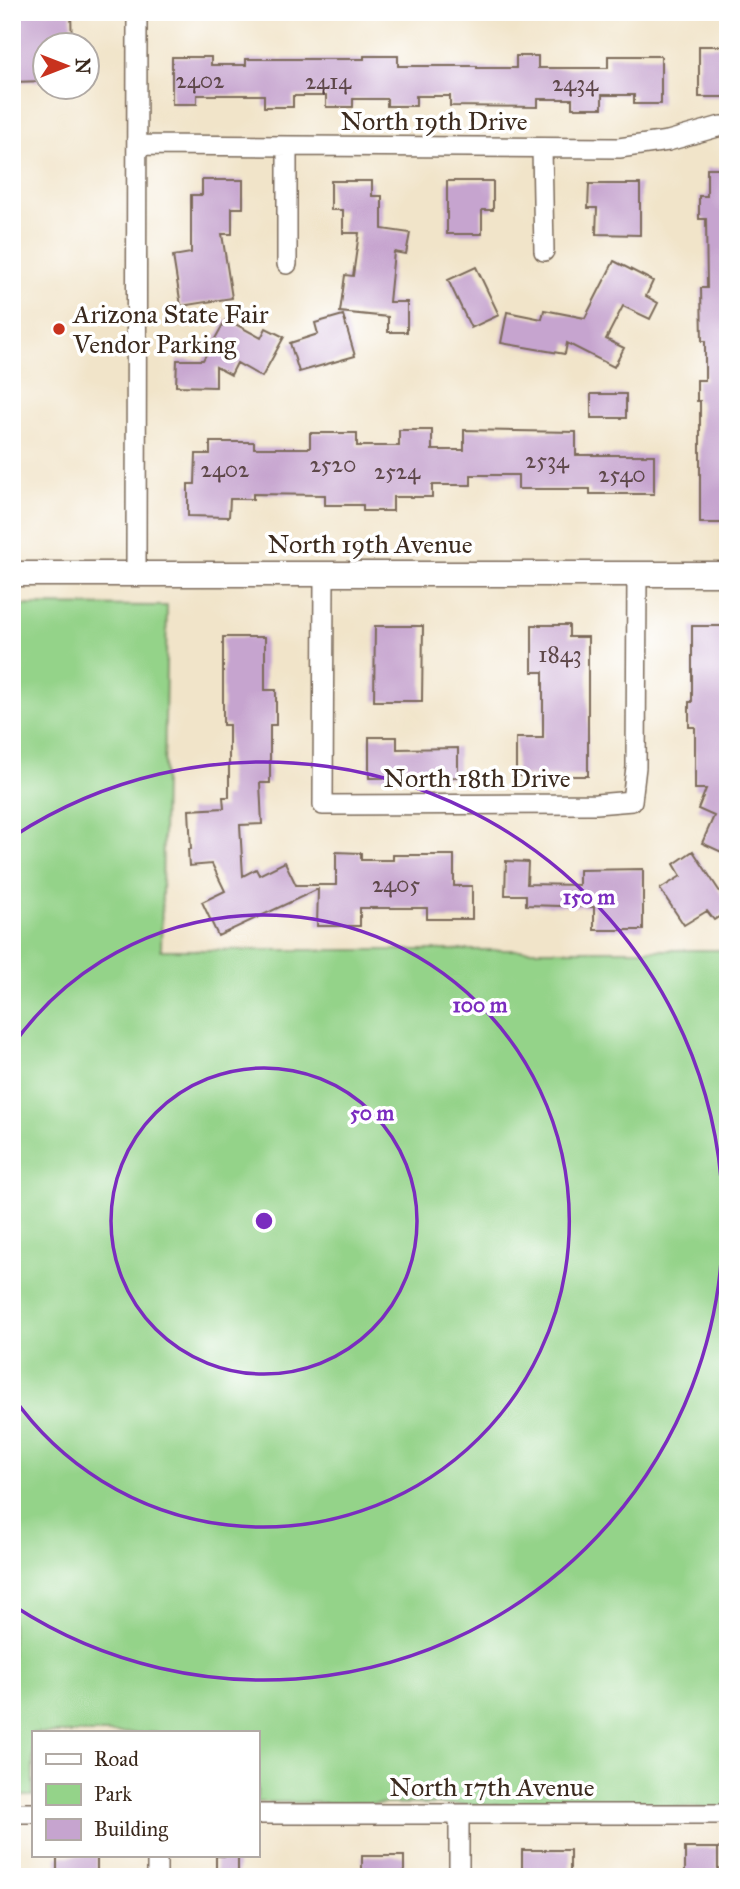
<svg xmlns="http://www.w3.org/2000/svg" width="740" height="1889" font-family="'IM FELL Great Primer',serif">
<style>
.green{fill:#94d389;stroke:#687e54;stroke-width:2}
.building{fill:#c6a4cf}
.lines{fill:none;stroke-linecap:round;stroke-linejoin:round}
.minor-casing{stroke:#7b6b5a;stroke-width:22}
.major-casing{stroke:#7b6b5a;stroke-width:27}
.minor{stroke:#fff;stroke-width:19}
.major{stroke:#fff;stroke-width:24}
.ring{fill:none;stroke:#7b2cbf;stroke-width:3.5}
.poi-dot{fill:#c8321e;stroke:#fff;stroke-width:2.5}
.labels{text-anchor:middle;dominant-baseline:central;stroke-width:7;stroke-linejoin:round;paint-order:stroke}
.number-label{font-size:23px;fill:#5e484a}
.street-label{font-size:26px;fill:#3b2a1e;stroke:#fff}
.poi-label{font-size:26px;fill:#3b2a1e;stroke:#fff;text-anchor:start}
.centre{fill:#7b2cbf;stroke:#fff;stroke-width:3.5}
.ring-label{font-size:21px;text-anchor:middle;font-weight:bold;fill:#7b2cbf;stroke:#fff;stroke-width:7;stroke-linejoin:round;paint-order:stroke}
</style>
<rect width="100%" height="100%" fill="#fff"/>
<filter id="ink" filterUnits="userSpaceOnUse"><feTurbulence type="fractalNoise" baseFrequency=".0143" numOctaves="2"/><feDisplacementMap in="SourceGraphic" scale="14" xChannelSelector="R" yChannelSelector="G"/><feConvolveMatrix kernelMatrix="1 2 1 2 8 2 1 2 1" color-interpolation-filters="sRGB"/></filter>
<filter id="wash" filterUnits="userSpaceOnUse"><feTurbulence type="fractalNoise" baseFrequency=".00686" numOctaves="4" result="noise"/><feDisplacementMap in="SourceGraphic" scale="28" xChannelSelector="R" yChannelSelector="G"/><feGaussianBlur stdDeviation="1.57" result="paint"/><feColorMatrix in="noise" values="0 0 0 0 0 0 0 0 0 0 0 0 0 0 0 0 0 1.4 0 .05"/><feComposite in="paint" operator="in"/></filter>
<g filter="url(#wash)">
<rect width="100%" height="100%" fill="#f1e4c9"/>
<path class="green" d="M 12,605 L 167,606 L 161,950 L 728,950 L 728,1808 L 257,1802 L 257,1733 L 33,1733 L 33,1796 L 12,1796 Z"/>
<g id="blocks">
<path class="building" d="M 12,12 L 71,12 L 72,46 L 46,46 L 46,81 L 12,82 Z
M 699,46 L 728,46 L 728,97 L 699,97 Z
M 364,56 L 398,56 L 398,66 L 477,66 L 477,68 L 516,68 L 516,56 L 538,56 L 538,68 L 608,68 L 608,56 L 661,56 L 661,104 L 634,104 L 634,95 L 602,95 L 602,108 L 572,108 L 572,99 L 538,99 L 538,107 L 450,106 L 450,96 L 416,96 L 416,106 L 387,106 L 387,99 L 353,99 L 353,107 L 326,107 L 326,96 L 293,96 L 293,107 L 264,107 L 264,95 L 197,95 L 197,104 L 172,104 L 172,57 L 211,57 L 211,65 L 246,65 L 246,59 L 364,59 Z
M 707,168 L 728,168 L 728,523 L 700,523 L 700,401 L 697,401 L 697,380 L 705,380 L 705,341 L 702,341 L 701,288 L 707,288 L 706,219 L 699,219 L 699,196 L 707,196 Z
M 202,180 L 243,180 L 243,208 L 232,208 L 232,234 L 222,234 L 232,298 L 181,306 L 173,256 L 191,253 L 191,195 L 202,195 Z
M 331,181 L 372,181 L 372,196 L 382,196 L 382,229 L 410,233 L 406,254 L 394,252 L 389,302 L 407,302 L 407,332 L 388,332 L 388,317 L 340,312 L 345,275 L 353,276 L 359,233 L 343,233 L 343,210 L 331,210 Z
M 447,181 L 493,181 L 493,210 L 482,210 L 482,234 L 447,234 Z
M 589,184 L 640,184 L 640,235 L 596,234 L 597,208 L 588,208 Z
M 614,261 L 653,281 L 646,296 L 658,303 L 650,319 L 623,306 L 606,339 L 624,348 L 614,367 L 567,343 L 565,354 L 501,343 L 507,312 L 542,319 L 544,310 L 585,318 Z
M 476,267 L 499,315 L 471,328 L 448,280 Z
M 343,315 L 355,356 L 299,372 L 290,343 L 318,334 L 315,323 Z
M 226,319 L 261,338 L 266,328 L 284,337 L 262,377 L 237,363 L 231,375 L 216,367 L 216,387 L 176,386 L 177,360 L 203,360 Z
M 591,394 L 626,394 L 626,418 L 591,418 Z
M 399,430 L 432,430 L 432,450 L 464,450 L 464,430 L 576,432 L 576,455 L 654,455 L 654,494 L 590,494 L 590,489 L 518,489 L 518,475 L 471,475 L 471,485 L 432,485 L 432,497 L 393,497 L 393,511 L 363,511 L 363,505 L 325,505 L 325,495 L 253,494 L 253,499 L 230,499 L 229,517 L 188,516 L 188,484 L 195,484 L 196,454 L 210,454 L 210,442 L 254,442 L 254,448 L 310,448 L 310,433 L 357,433 L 357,446 L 399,446 Z
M 532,625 L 569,625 L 569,637 L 588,637 L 588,776 L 516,776 L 516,738 L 543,738 L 543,672 L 532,672 Z
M 375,626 L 423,626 L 422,701 L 374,701 Z
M 692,626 L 728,626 L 728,855 L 702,843 L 714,816 L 698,809 L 706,789 L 695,789 L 695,727 L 689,727 L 689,702 L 692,702 Z
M 223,637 L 265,637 L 265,690 L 276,690 L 276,725 L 270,725 L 270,783 L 260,783 L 262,824 L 240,825 L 243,876 L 256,869 L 259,875 L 285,862 L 296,885 L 336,885 L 336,852 L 361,853 L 361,860 L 393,860 L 393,855 L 454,855 L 454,886 L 472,886 L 472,919 L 427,919 L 427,908 L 360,908 L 360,926 L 317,926 L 318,889 L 218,936 L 202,902 L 225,891 L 212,864 L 189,866 L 188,849 L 191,849 L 189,810 L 224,808 L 223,797 L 229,797 L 229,725 L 223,725 Z
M 369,737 L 397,737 L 397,749 L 458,748 L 458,777 L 369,778 Z
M 693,851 L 728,904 L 728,911 L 714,920 L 707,911 L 684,925 L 660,889 L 681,876 L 674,864 Z
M 506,861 L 528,862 L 527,884 L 579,885 L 579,870 L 643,869 L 643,930 L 594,930 L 594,907 L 526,905 L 526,895 L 505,895 Z
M 685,1848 L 718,1848 L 718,1871 L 716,1871 L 716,1877 L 685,1877 Z
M 522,1850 L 570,1850 L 570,1877 L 522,1877 Z
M 57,1856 L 97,1856 L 97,1877 L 57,1877 Z
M 216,1856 L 238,1856 L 238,1877 L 216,1877 Z
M 362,1856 L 404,1856 L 404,1877 L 362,1877 Z"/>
</g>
</g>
<g filter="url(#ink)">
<use href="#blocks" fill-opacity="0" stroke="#7b6b5a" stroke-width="2"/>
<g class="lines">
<g class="minor-casing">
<path id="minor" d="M 137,145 L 619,148 L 668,141 L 721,126 L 728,126
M 287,147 L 287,264
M 542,148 L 544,251
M 324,574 L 323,805 L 596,804 L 632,801 L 636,767 L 637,574
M 136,575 L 137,12
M 12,1813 L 33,1813
M 257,1814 L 728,1814
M 157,1877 L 157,1856
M 459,1877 L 459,1814"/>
</g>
<g class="major-casing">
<path id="major" d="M 12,574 L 728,574"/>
</g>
<use href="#minor" class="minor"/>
<use href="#major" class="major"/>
</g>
</g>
<g class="ring">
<circle cx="264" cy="1221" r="153"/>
<path d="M13 1045A306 306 0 1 1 13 1397"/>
<path d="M14 836A459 459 0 1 1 14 1606"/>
</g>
<circle class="poi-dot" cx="59" cy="329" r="7"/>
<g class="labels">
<g class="number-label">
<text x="200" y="80">2402</text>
<text x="328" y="81">2414</text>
<text x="575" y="83">2434</text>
<text x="547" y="460">2534</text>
<text x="333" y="464">2520</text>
<text x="225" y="469">2402</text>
<text x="397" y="471">2524</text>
<text x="622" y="474">2540</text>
<text x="560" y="654">1843</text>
<text x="396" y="884">2405</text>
</g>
<g class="street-label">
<text x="434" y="121">North 19th Drive</text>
<text x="370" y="544">North 19th Avenue</text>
<text x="477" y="778">North 18th Drive</text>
<text x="492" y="1787">North 17th Avenue</text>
</g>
<g class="poi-label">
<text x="73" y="314">Arizona State Fair<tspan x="73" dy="30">Vendor Parking</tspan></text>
</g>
</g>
<circle cx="264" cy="1221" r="10" class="centre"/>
<g class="ring-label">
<text x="589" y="904">150 m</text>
<text x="480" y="1012">100 m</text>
<text x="372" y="1120">50 m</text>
</g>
<rect width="740" height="1889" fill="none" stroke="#fff" stroke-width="42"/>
<rect x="32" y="1731" width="228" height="126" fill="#ffffff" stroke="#b1aaa5" stroke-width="2"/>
<rect x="46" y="1754" width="35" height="10" fill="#ffffff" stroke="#b1aaa5" stroke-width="2"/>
<text x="94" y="1766" font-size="21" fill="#3b2a1e">Road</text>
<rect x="46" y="1784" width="35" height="21" fill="#94d389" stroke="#b1aaa5" stroke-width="2"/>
<text x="94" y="1801" font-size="21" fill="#3b2a1e">Park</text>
<rect x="46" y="1819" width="35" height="21" fill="#c6a4cf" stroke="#b1aaa5" stroke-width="2"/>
<text x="94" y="1836" font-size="21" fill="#3b2a1e">Building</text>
<g transform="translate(66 66) rotate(90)"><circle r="33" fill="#ffffff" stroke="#b1aaa5" stroke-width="2"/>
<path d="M0-5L12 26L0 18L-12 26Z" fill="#c8321e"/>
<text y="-10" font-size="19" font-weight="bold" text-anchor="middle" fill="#3b2a1e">N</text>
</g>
</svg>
